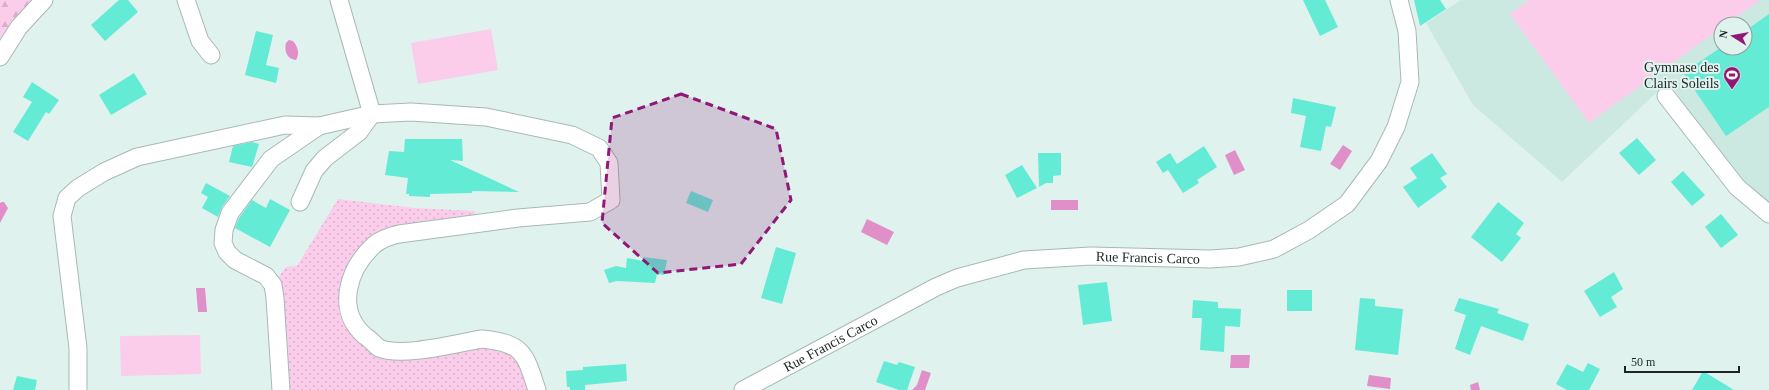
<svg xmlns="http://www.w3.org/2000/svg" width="1769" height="390" font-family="'Times New Roman',serif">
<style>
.built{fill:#cbe8e1;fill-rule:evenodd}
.grass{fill:url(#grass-dots)}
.forest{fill:url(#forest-firs)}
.garden{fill:#fbcdeb}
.water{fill:#e18fc8}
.building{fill:#64ebd5}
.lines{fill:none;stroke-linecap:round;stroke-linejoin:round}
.minor-casing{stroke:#a7b9b5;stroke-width:19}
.minor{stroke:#fff;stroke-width:17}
.marked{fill:#901876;fill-opacity:0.2;stroke:#901876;stroke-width:3;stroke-dasharray:8 5;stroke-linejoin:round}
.labels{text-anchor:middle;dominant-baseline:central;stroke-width:4;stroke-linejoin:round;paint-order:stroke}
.poi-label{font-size:14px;fill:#1d2523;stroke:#dff2ee;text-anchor:end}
.street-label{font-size:14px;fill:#1d2523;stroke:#dff2ee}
</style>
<defs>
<pattern id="grass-dots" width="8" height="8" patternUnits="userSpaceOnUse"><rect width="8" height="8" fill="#fbcdeb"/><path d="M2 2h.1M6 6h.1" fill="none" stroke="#d7b0c9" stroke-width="1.8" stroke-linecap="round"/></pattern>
<pattern id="forest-firs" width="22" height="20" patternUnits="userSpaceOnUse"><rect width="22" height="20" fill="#fbcdeb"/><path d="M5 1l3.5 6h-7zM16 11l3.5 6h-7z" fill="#d7b0c9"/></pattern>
</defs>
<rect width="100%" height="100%" fill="#dff2ee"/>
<path class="built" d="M 1461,0 L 1769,0 L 1769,204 L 1735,172 L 1690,113 L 1670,83 L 1656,93 L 1562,182 L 1473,105 L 1426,23 ZM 1721,24 L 1745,24 L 1745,48 L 1721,48 Z"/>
<path class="grass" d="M 338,199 L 415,208 L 475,211 L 475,219 L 398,228 L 343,291 L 376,350 L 483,343 L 516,356 L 533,390 L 276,390 L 271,287 L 286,267 L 297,266 Z"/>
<path class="forest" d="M 0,0 L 34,0 L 0,38 Z"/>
<path class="garden" d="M 1529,0 L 1760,0 L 1727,24 L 1721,24 L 1721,28 L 1589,123 L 1510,14 Z
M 491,29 L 498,70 L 418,84 L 411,43 Z
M 200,335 L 201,374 L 121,376 L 120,336 Z"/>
<path class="water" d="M 289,40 L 293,41 C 298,47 300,53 296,60 C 287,59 284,51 286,43 Z
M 1343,145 L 1352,151 L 1340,170 L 1330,164 Z
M 1235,150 L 1245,170 L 1234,175 L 1225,155 Z
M 1051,200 L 1078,200 L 1078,210 L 1051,210 Z
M 2,202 L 4,202 L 8,208 L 0,223 L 0,203 Z
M 867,219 L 894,232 L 887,245 L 861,232 Z
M 196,288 L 205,288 L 207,312 L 198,312 Z
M 1231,355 L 1250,355 L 1249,368 L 1230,368 Z
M 922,370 L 931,373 L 925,390 L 912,390 L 917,385 Z
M 1369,375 L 1391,378 L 1390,389 L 1367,386 Z
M 1478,382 L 1480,390 L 1471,390 L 1470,385 Z"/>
<path class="building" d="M 119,0 L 128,0 L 138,12 L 105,41 L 91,25 Z
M 1303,0 L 1325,0 L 1338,27 L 1320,36 Z
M 1414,0 L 1440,0 L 1446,9 L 1420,26 Z
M 1769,14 L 1769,107 L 1726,136 L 1683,73 L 1720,48 L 1745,48 L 1745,31 Z
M 256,31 L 273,35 L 266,65 L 279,68 L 276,83 L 245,75 Z
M 134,73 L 147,94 L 111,115 L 99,95 Z
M 32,82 L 59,100 L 49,114 L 46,112 L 28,141 L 13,132 L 32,102 L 23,97 Z
M 1293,98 L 1336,107 L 1331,127 L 1326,126 L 1321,151 L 1300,147 L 1306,116 L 1291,113 Z
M 1637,138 L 1656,160 L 1639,175 L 1619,153 Z
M 405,139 L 462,139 L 463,161 L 450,160 L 519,192 L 472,191 L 472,193 L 430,194 L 430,197 L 409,196 L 409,194 L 406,194 L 408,178 L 385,175 L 389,151 L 404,152 Z
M 252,142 L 259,144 L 252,167 L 229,162 L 233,146 Z
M 1204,146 L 1217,167 L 1197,180 L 1199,183 L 1183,193 L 1168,170 L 1163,173 L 1156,162 L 1170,153 L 1177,164 Z
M 1038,153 L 1061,153 L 1061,175 L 1053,176 L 1053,183 L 1046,183 L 1039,187 Z
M 1432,153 L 1447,174 L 1440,178 L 1447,187 L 1418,208 L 1403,187 L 1417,178 L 1410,168 Z
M 1022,165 L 1037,188 L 1017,198 L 1005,175 Z
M 1683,171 L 1705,195 L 1692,206 L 1671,182 Z
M 206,183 L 230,196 L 222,207 L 218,217 L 202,208 L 208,197 L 201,193 Z
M 691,191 L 713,200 L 708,212 L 686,203 Z
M 270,199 L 290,210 L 270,247 L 235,228 L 239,218 L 252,200 L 266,208 Z
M 1498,202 L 1524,223 L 1516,234 L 1521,238 L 1502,262 L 1471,237 Z
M 1721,214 L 1738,235 L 1721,248 L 1705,227 Z
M 776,247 L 796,253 L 782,304 L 761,298 Z
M 643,257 L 667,260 L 664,275 L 657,274 L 655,283 L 617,281 L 609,283 L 604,270 L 616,266 L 626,268 L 627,258 L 643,261 Z
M 1614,272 L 1623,289 L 1611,297 L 1617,307 L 1600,317 L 1584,291 Z
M 1107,282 L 1112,321 L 1083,325 L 1078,285 Z
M 1287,290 L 1312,290 L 1312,311 L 1287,311 Z
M 1360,298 L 1375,299 L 1375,306 L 1403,309 L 1398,355 L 1355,350 Z
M 1459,298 L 1499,309 L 1497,313 L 1529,324 L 1523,341 L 1481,326 L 1470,355 L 1455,349 L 1466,315 L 1454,311 Z
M 1193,300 L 1218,302 L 1218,308 L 1241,309 L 1240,327 L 1225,326 L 1224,352 L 1200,350 L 1202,318 L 1192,318 Z
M 884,361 L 897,365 L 899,362 L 915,367 L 907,390 L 899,390 L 876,382 Z
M 1588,363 L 1600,369 L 1589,390 L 1567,390 L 1556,384 L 1567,364 L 1583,372 Z
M 626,364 L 627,381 L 585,385 L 585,390 L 570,390 L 570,387 L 567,387 L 566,371 L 583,370 L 583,367 Z
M 1703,371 L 1734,390 L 1692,390 Z
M 17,376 L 37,380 L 35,390 L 13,390 Z"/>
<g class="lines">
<g class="minor-casing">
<g id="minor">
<path d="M 186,0 L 200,41 L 211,55"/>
<path d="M 0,57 L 19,27 L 44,0"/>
<path d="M 1666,96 L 1737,187 L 1769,214"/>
<path d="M 300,202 L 314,171 L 325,158 L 359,132 L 372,114 L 339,0"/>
<path d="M 78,390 L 78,348 L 62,216 L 67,198 L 78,188 L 104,172 L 137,157 L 285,125 L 319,126"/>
<path d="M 281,390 L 275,298 L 273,285 L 266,276 L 235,260 L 227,252 L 223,243 L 224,230 L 230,213 L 271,159 L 319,126 L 372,114 L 411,112 L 486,117 L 572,135 L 599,148 L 609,163 L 611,200 L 590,212 L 518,218 L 399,234 C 390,236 381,239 374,245 C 348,269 335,310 365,336 C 370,339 375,345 379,348 C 402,358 457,343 482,339 C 524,343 525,354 537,390"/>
<path id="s1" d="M 743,390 L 936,287 L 957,278 L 1024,260 L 1091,256 L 1210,259 L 1239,257 L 1274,249 L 1309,230 L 1347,204 L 1379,161 L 1396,127 L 1410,82 L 1407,31 L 1399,0"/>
</g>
</g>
<use href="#minor" class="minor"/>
</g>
<path class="marked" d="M 681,94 L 776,129 L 791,200 L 741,264 L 658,273 L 602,223 L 612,118 Z"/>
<defs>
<g id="stadium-pin" transform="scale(0.9)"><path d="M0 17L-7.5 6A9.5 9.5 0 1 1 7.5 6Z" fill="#901876" stroke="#dff2ee"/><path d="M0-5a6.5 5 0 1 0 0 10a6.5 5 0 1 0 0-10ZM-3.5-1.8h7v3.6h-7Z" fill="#fff"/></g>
</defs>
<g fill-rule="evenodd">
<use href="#stadium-pin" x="1732" y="75"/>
</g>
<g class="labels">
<g class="poi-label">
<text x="1719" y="67">Gymnase des<tspan x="1719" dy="16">Clairs Soleils</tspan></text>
</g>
<g class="street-label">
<text stroke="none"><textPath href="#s1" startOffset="435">Rue Francis Carco</textPath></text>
<text stroke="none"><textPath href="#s1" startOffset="99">Rue Francis Carco</textPath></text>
</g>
</g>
<g transform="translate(1733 36) rotate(281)"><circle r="19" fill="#dff2ee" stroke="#91a09d"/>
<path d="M0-3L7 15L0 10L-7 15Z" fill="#901876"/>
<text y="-6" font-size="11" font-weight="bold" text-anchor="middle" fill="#1d2523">N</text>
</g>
<path d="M1625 366v6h114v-6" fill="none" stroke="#1d2523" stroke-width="2"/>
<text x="1631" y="366" font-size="12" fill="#1d2523" stroke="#dff2ee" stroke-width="3" paint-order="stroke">50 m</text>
</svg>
